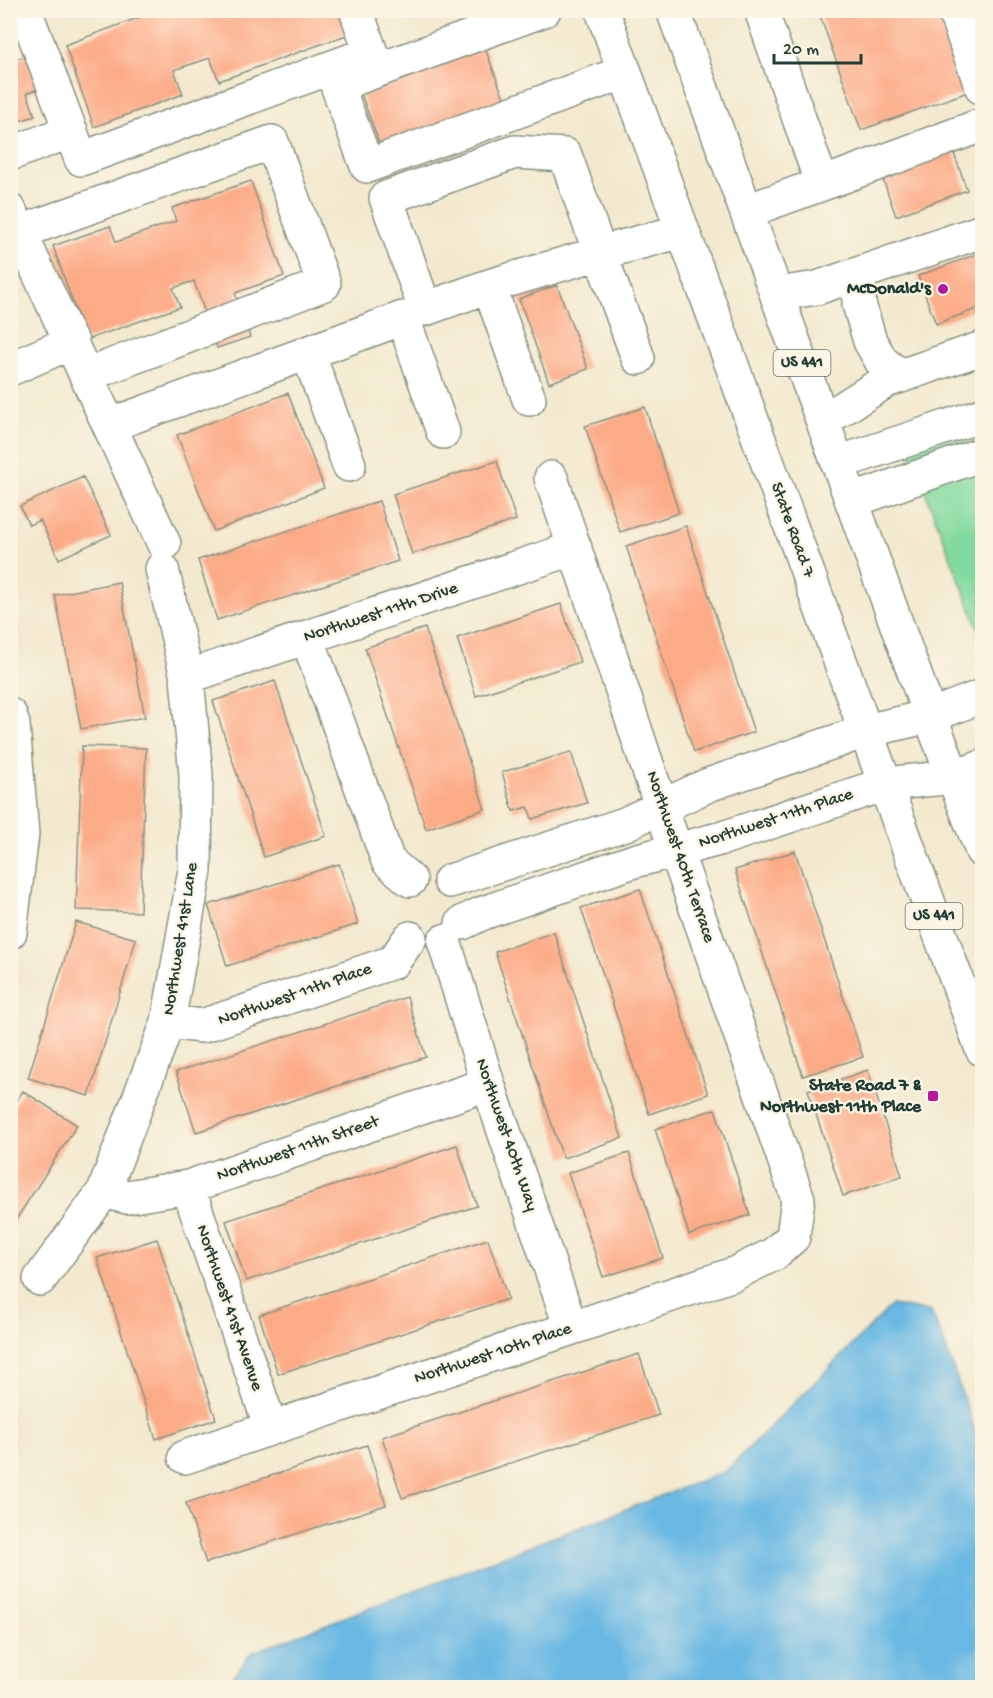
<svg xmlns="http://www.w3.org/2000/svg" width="993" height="1698" font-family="'Gochi Hand',sans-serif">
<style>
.green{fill:#81da9f;stroke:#508c6a;stroke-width:1.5}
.water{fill:#68b8e3;stroke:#447a8c;stroke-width:1.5}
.building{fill:#fcab87}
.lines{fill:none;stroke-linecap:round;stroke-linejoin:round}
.minor-casing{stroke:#899382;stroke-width:36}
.major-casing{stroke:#899382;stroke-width:36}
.minor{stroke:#fff;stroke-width:33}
.major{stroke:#fff;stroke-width:33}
.poi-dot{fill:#b5179e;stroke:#fcf5e5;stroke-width:2}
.labels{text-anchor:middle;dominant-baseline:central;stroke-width:4.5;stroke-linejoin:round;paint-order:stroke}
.shield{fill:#fcf5e5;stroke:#617469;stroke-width:1.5}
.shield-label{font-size:16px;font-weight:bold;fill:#1f3d34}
.poi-label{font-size:18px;font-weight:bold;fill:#1f3d34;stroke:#fcf5e5;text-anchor:end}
.street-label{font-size:18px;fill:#1f3d34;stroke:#fcf5e5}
</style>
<rect width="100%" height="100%" fill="#fcf5e5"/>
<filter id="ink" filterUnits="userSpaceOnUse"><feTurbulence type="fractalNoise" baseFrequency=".0167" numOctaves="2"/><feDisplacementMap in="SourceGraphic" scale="12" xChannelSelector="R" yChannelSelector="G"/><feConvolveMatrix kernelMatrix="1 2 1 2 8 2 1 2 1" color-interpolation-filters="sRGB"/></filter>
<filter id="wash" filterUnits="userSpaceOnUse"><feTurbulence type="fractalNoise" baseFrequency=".008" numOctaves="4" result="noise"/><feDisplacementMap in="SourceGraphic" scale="24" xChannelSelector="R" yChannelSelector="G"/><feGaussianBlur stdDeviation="1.35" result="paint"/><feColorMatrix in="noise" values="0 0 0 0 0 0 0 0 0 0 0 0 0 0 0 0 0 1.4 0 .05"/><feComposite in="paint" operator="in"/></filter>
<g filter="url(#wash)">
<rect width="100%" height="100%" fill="#f3e9cf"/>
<path class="green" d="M 982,402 L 982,638 L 902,432 Z"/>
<path class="water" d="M 892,1305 L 931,1312 L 943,1339 L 982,1451 L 982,1687 L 232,1687 L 230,1681 L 251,1653 L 726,1471 Z"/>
<g id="blocks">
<path class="building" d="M 159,10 L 344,10 L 352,33 L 219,81 L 210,58 L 174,70 L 183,94 L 94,127 L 65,45 Z
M 818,10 L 938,10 L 968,92 L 861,130 Z
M 483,43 L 507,106 L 382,151 L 359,88 Z
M 33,54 L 44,87 L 27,93 L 35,116 L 10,124 L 10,61 Z
M 952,148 L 967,190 L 896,216 L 881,174 Z
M 251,181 L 284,276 L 235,293 L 250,337 L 217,348 L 194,281 L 173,288 L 180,307 L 86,340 L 53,246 L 110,226 L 116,242 L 176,221 L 172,208 Z
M 982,252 L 982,307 L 936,324 L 918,276 Z
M 557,285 L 588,369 L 549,383 L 519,299 Z
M 288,393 L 324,488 L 214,531 L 177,435 Z
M 645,407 L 679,513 L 620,532 L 585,426 Z
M 497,461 L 516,520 L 412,554 L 393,494 Z
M 83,477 L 111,535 L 59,559 L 40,520 L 29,525 L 20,506 Z
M 379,501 L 398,561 L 217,620 L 198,560 Z
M 686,526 L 754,732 L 694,752 L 626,546 Z
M 119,582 L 145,717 L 81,729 L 55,595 Z
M 561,604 L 580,662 L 476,696 L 457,638 Z
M 425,628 L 485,809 L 426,829 L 365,648 Z
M 275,681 L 326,836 L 264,857 L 213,701 Z
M 82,746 L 146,748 L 140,912 L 76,910 Z
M 571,752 L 587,803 L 532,819 L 528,807 L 513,811 L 502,772 Z
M 795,851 L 863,1057 L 803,1076 L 735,870 Z
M 339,864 L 358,924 L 227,966 L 208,905 Z
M 640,889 L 708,1094 L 649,1114 L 581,908 Z
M 76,922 L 136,939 L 89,1096 L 28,1078 Z
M 554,932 L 622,1138 L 563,1158 L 495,952 Z
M 407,997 L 426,1057 L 196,1132 L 176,1072 Z
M 868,1070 L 902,1176 L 843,1196 L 808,1090 Z
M 23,1091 L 77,1125 L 10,1229 L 10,1111 Z
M 715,1109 L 750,1215 L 689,1235 L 655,1129 Z
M 457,1145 L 477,1206 L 246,1281 L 226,1221 Z
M 629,1153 L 663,1258 L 603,1277 L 568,1173 Z
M 157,1239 L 216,1419 L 156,1439 L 97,1258 Z
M 488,1239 L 508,1299 L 278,1374 L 259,1315 Z
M 639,1354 L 659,1415 L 402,1498 L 382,1437 Z
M 367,1445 L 386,1505 L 206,1563 L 186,1503 Z"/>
</g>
</g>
<g filter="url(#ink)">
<use href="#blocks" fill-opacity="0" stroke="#899382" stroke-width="1.5"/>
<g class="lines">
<g class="minor-casing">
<path id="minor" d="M 25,10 L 81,159 L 371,53 L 356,10
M 544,10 L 337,85 L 367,166 L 625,72
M 954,10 L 982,88
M 10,154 L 71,131
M 822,184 L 982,125
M 10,211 L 164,544
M 747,211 L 822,184 L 761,10
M 20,232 L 272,142 L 324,284 L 87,375
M 859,274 L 859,304 L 870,341 L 882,362 L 901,376
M 489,286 L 529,399
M 777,294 L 817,288 L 982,231
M 308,353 L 349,465
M 638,358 L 600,253 L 489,286 L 425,309 L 386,198 L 515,152 L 565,155 L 600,253 L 682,231
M 10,369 L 72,342
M 823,421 L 886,381 L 982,348
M 110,425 L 403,318 L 443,432
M 838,463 L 982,415
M 852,501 L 982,454
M 307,637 L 388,861 L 410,880
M 187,677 L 575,548
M 10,715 L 13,724 L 22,834 L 10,932
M 450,881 L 625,824 L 708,785 L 866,731 L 930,716 L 982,696
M 462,923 L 483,913 L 634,861 L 723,838 L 885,784 L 954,777 L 982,767
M 444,941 L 488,1084 L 571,1328
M 168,1022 L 202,1026 L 393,962 L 410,938
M 188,1187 L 271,1428
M 104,1191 L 127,1197 L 188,1187 L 488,1084
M 40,1279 L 104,1191 L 168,1022 L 195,870 L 196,775 L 187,677 L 162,569
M 185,1457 L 734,1274 L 774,1254 L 793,1237 L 798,1199 L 676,851 L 551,478"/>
</g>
<g class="major-casing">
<path id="major" d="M 602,10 L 982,1049
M 673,10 L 930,716 L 982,851"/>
</g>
<use href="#minor" class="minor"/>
<use href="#major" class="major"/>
</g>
</g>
<g class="poi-dot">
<circle cx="943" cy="289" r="6"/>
<rect x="927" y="1090" width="12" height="12" rx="3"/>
</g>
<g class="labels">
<g class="shield">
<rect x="773.5" y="350" width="57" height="26" rx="4.5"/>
<rect x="905.5" y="903" width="57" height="26" rx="4.5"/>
</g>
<g class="shield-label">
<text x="802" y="363">US 441</text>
<text x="934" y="916">US 441</text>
</g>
<g class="poi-label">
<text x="931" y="289">McDonald's</text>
<text x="921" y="1086">State Road 7 &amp;<tspan x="921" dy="21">Northwest 11th Place</tspan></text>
</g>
<g class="street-label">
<text transform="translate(792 530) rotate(70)">State Road 7</text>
<text transform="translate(381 613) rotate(-18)">Northwest 11th Drive</text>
<text transform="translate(776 819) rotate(-18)">Northwest 11th Place</text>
<text transform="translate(680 857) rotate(71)">Northwest 40th Terrace</text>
<text transform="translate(181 939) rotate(-81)">Northwest 41st Lane</text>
<text transform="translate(295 995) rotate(-19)">Northwest 11th Place</text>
<text transform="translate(506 1135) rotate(71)">Northwest 40th Way</text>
<text transform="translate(298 1149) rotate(-19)">Northwest 11th Street</text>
<text transform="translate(229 1308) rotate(71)">Northwest 41st Avenue</text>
<text transform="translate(493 1354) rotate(-18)">Northwest 10th Place</text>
</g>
</g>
<rect width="993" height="1698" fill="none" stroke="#fcf5e5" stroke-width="36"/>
<path d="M774 54v9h87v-9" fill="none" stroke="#1f3d34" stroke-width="3"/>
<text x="783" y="54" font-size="18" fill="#1f3d34" stroke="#fcf5e5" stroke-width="4.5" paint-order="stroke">20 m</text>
</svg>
